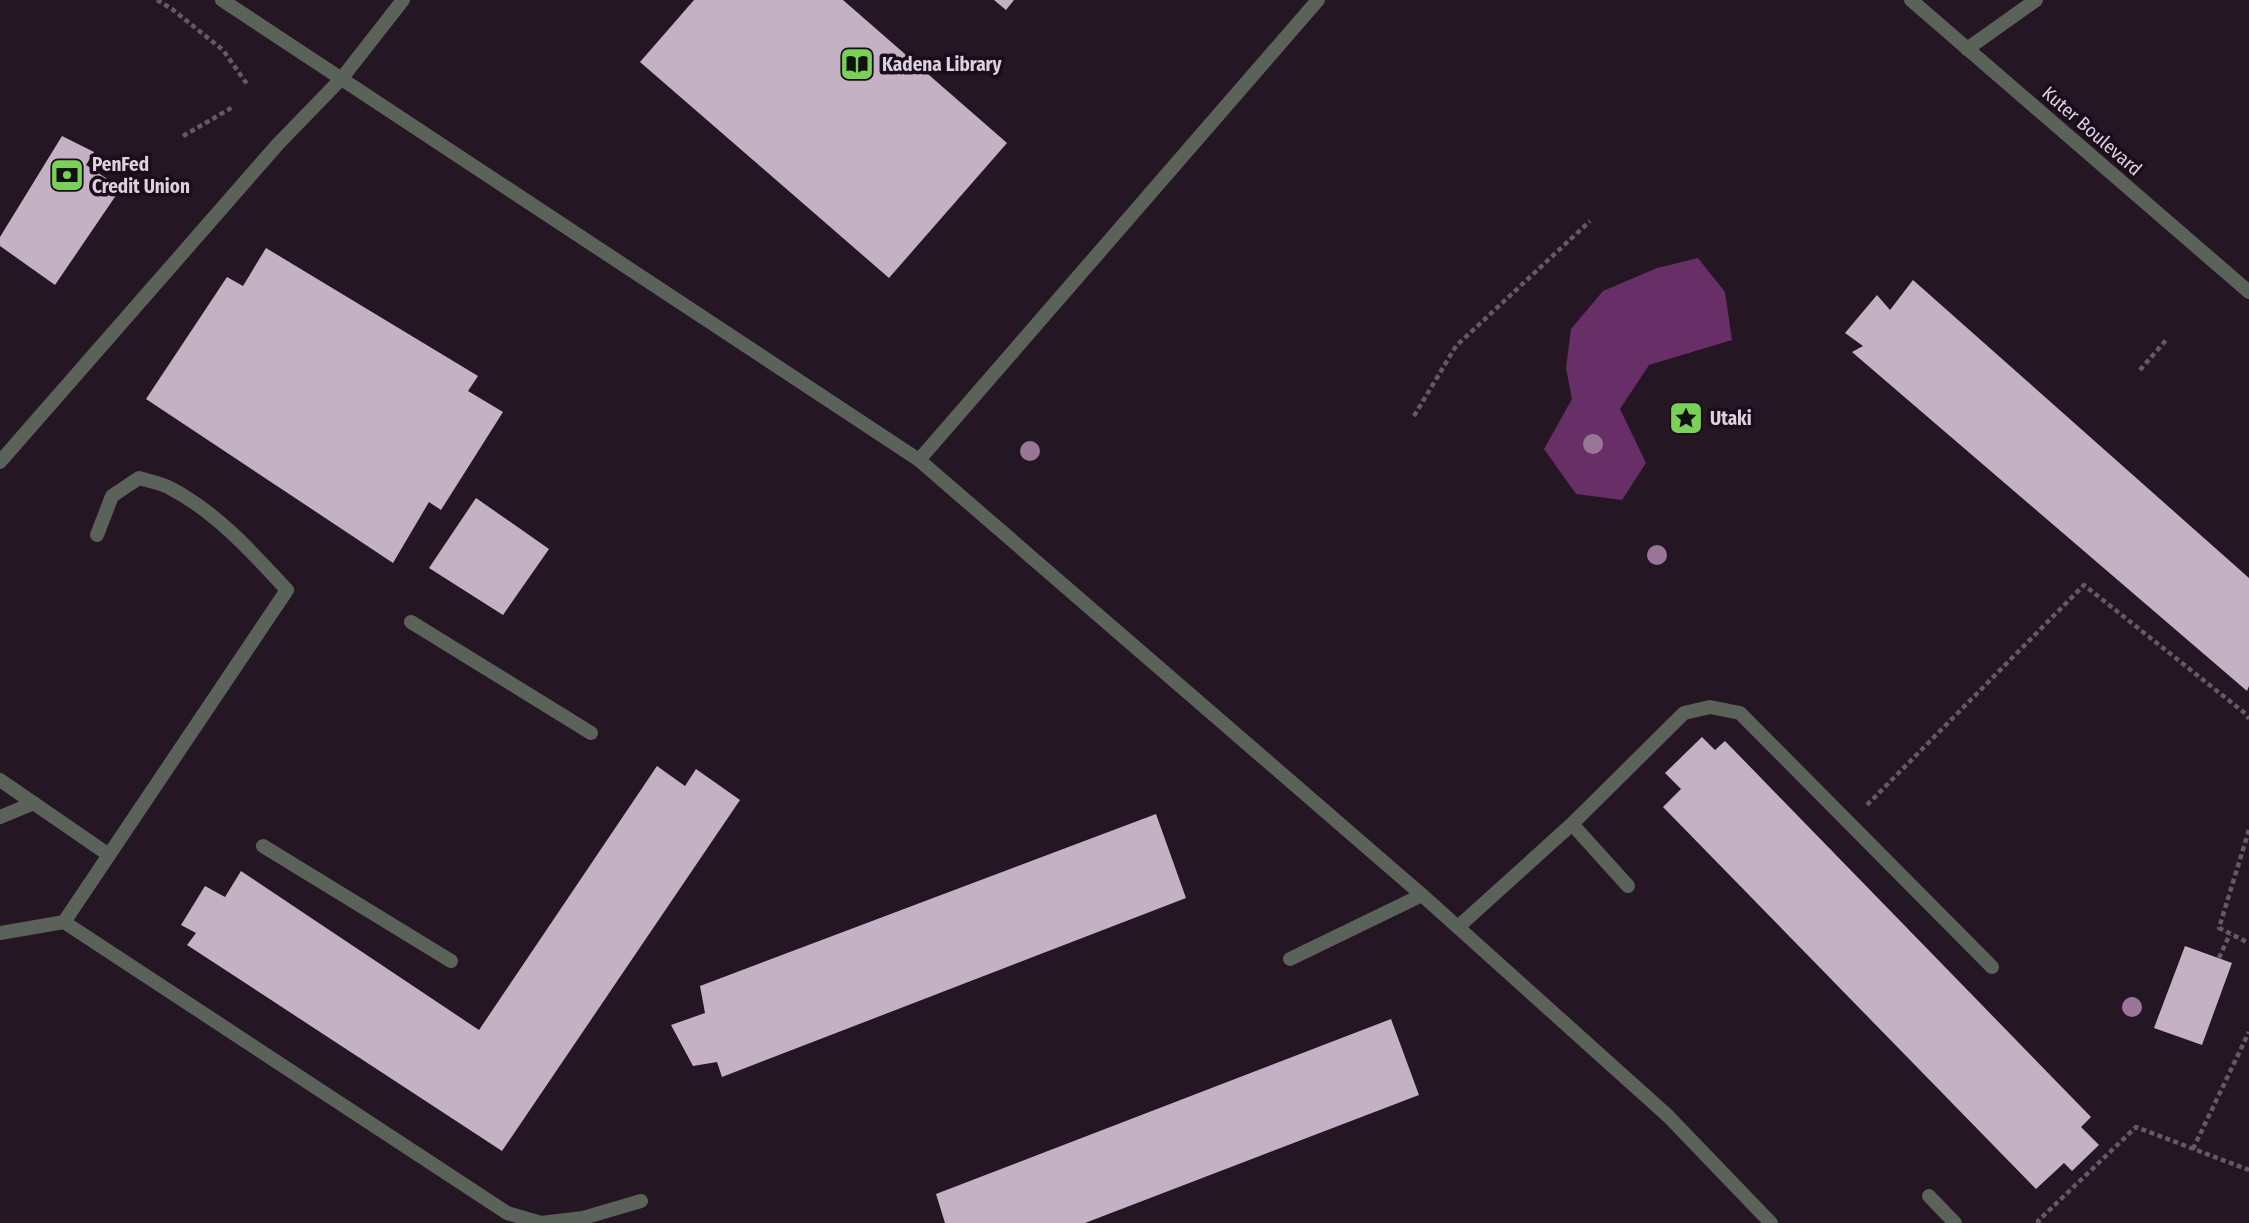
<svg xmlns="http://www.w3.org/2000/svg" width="2249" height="1223" font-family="'Fira Sans Condensed',sans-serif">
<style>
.forest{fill:#682e67}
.building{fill:#c5b1c4}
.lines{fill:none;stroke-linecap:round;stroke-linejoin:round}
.path{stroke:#665965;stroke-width:4.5;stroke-dasharray:5 3.5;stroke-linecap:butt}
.service{stroke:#5b6259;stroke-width:14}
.tertiary{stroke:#5b6259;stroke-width:14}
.tree{fill:#997698}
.labels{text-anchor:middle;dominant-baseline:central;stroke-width:7;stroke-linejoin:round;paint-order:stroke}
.poi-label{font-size:19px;font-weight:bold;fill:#dcd2db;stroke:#1b0d1b;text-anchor:start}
.street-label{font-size:19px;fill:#dcd2db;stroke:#1b0d1b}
</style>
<rect width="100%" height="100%" fill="#251624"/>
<path class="forest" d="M 1698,258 L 1725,292 L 1732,340 L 1649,365 L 1620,409 L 1646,463 L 1622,500 L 1576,494 L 1544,449 L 1572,399 L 1566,368 L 1571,329 L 1603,291 L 1657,268 Z"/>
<path class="building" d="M 694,0 L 843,0 L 1007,143 L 889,278 L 640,62 Z
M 994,0 L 1014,0 L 1006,10 Z
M 62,136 L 94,152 L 86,165 L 121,188 L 55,285 L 0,246 L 0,237 Z
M 266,248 L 478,376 L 468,391 L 503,412 L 441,510 L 429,502 L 393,563 L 146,399 L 227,277 L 243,286 Z
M 1913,280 L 2249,578 L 2249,686 L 2247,691 L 1852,352 L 1863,346 L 1845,333 L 1877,295 L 1890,310 Z
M 476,498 L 549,549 L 503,615 L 429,568 Z
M 1702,737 L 1715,750 L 1725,741 L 2091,1117 L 2081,1127 L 2099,1145 L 2072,1171 L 2064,1163 L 2036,1189 L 1663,807 L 1681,789 L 1665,773 Z
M 657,766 L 685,786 L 696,769 L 740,800 L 502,1151 L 187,945 L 196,933 L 181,925 L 205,886 L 225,897 L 241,871 L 479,1030 Z
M 1156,814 L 1186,898 L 722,1077 L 717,1062 L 693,1066 L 671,1025 L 705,1013 L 700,986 Z
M 2185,946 L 2232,963 L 2202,1045 L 2154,1028 Z
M 1391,1019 L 1419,1095 L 1085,1223 L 945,1223 L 936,1194 Z"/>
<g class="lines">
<path class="path" d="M 157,0 L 172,9 L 223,50 L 247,84
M 183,136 L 233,107
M 2140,370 L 2167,339
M 1414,416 L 1456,346 L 1590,221
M 1867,805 L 2084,585 L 2246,714 L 2249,719
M 2249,830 L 2219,928 L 2249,943
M 2219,958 L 2230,934
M 2193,1149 L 2249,1032
M 2040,1223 L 2038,1221 L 2136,1127 L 2249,1170"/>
<path class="service" d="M 1967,49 L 2036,0
M 919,460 L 1318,0
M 0,462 L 278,144 L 342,78
M 411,622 L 591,733
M 0,780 L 109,855
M 0,817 L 34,803
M 1572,824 L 1628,886
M 263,846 L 451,961
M 64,922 L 287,590 C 252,552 216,512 170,488 C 161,483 149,481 139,478 L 112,496 L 97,535
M 1458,927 L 1572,824 L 1684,713 L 1710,707 L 1740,713 L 1992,967
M 0,933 L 64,922 L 507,1213 L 541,1223 L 583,1218 L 641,1201
M 1290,959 L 1422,895
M 1929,1196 L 1955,1223"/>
<path class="tertiary" d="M 222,0 L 919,460 L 1422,895 L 1668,1116 L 1771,1223
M 1911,0 L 2249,292
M 342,78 L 403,0"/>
</g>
<g class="tree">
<circle cx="1593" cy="444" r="10"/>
<circle cx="1030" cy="451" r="10"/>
<circle cx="1657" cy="555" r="10"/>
<circle cx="2132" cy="1007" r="10"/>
</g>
<defs>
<g id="library-square" transform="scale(1.75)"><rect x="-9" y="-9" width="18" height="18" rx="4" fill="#79d157" stroke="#1b0d1b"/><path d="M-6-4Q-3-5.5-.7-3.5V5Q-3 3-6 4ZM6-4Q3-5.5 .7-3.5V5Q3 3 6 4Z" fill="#111"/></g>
<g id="bank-square" transform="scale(1.75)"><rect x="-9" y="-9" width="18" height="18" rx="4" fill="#79d157" stroke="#1b0d1b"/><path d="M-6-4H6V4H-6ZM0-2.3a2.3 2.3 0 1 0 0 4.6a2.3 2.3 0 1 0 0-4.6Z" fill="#111"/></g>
<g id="sight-square" transform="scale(1.75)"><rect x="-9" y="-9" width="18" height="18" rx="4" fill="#79d157" stroke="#1b0d1b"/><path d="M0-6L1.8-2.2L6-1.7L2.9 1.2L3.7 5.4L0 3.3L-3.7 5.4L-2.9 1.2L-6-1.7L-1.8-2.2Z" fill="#111"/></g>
</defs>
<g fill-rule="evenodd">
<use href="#library-square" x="857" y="64"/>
<use href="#bank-square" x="67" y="175"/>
<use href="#sight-square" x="1686" y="418"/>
</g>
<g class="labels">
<g class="poi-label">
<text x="882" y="64">Kadena Library</text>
<text x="92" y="164">PenFed<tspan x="92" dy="22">Credit Union</tspan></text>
<text x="1710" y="418">Utaki</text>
</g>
<g class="street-label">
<text transform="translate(2092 131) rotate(41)">Kuter Boulevard</text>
</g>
</g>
</svg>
